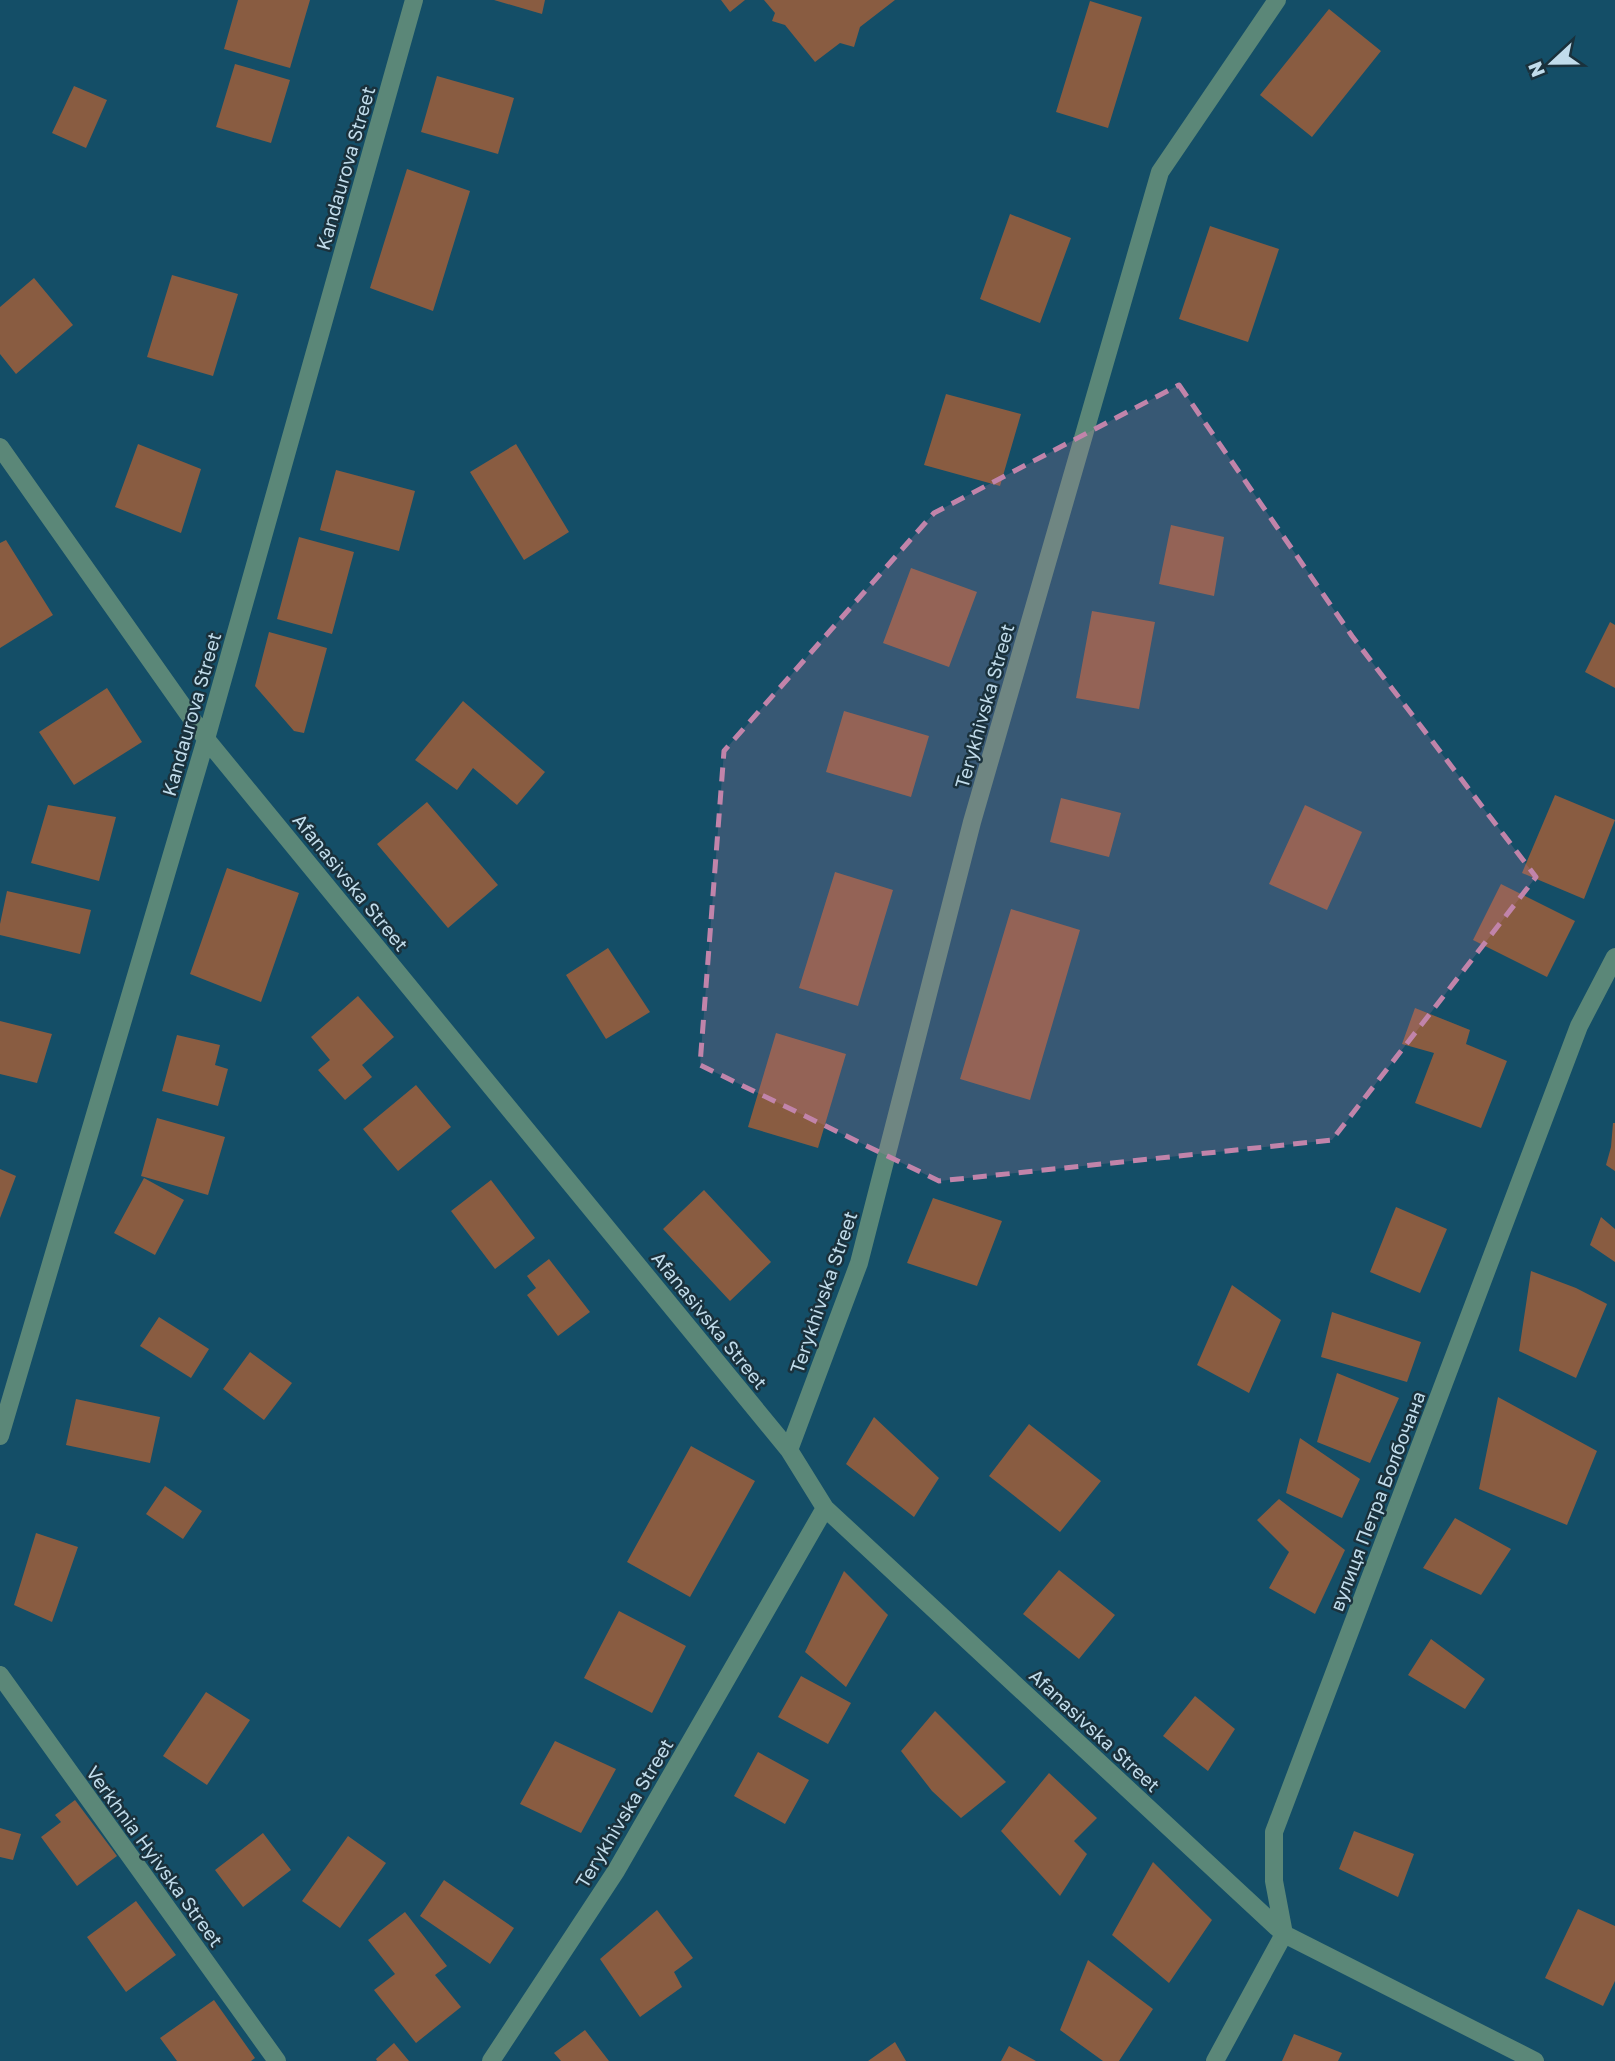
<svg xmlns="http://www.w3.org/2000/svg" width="1615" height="2061" font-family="'Golos Text',sans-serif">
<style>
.building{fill:#895c41}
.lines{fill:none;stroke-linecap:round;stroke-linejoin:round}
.minor{stroke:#5b8778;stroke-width:18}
.marked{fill:#c184aa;fill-opacity:0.2;stroke:#c184aa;stroke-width:5;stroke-dasharray:14 9;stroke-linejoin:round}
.labels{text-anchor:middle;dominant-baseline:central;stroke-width:5;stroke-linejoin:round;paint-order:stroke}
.street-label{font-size:19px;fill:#c1dceb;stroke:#1a313c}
</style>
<rect width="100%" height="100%" fill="#144e67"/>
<path class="building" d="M 238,0 L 310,0 L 290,68 L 224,49 Z
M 494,0 L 545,0 L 542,14 Z
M 721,0 L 745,0 L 730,12 Z
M 764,0 L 895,0 L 860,27 L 854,47 L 840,43 L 815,62 L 785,25 L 772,21 L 775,13 Z
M 1090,1 L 1142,17 L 1108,128 L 1056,112 Z
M 1329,9 L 1381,51 L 1312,137 L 1260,95 Z
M 235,64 L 290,80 L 271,143 L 216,127 Z
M 437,76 L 514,98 L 498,154 L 421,132 Z
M 74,86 L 107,100 L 86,148 L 52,133 Z
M 407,169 L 470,191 L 433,311 L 370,288 Z
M 1010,214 L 1071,238 L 1040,323 L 980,299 Z
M 1210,226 L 1279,249 L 1248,342 L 1179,319 Z
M 172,275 L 238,294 L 213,376 L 147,357 Z
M 34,278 L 73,325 L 16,374 L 0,354 L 0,307 Z
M 946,394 L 1021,414 L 1000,486 L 924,465 Z
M 138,444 L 201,469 L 181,533 L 115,507 Z
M 516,444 L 569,532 L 524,560 L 470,472 Z
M 336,470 L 415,491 L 399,551 L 320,530 Z
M 1171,525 L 1224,537 L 1214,596 L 1159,584 Z
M 299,537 L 354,552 L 332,634 L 277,619 Z
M 6,540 L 53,615 L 0,648 L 0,543 Z
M 911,568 L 977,592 L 949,667 L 883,643 Z
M 1092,611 L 1155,622 L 1139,709 L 1076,698 Z
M 1610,622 L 1615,625 L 1615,688 L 1585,672 Z
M 269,632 L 327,648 L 304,733 L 294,731 L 255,686 Z
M 107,688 L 142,742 L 74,785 L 39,732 Z
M 463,701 L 545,772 L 517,805 L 473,768 L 457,790 L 415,760 Z
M 844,711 L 929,736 L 911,797 L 826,772 Z
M 1555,795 L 1615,820 L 1584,899 L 1522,873 Z
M 1061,798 L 1121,813 L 1109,857 L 1050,842 Z
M 427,802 L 498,885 L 448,928 L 377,844 Z
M 48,805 L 116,817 L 99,881 L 31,863 Z
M 1305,805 L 1362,832 L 1327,910 L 1269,884 Z
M 227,868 L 299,893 L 261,1002 L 190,974 Z
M 835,872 L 893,890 L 858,1006 L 799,988 Z
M 1501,884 L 1575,921 L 1547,977 L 1473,940 Z
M 7,891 L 91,910 L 80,954 L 0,935 L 0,924 Z
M 1011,909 L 1080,930 L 1030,1100 L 960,1079 Z
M 608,948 L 650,1012 L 606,1039 L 566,975 Z
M 358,996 L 394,1037 L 362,1065 L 372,1077 L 345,1100 L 318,1070 L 330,1060 L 311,1037 Z
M 1415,1008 L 1470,1030 L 1466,1044 L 1507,1061 L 1481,1128 L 1415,1103 L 1434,1053 L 1402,1044 Z
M 0,1021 L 52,1034 L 37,1083 L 0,1074 Z
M 776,1033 L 846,1054 L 818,1148 L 748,1127 Z
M 177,1035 L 220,1045 L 215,1065 L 228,1069 L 218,1106 L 162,1091 Z
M 416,1085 L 451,1127 L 398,1171 L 363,1129 Z
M 157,1118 L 225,1137 L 208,1195 L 141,1176 Z
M 1613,1123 L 1615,1123 L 1615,1171 L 1606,1165 L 1611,1147 Z
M 0,1169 L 16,1176 L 0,1218 Z
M 144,1178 L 184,1200 L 155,1255 L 114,1233 Z
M 491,1180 L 535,1238 L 495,1269 L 451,1211 Z
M 704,1190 L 771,1262 L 730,1301 L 663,1229 Z
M 933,1198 L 1002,1221 L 977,1286 L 907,1263 Z
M 1396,1207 L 1447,1229 L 1420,1293 L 1370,1272 Z
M 1601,1217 L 1615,1229 L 1615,1262 L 1590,1245 Z
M 549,1259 L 590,1312 L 558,1336 L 527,1295 L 536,1288 L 527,1276 Z
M 1531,1271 L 1576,1288 L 1607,1304 L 1576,1378 L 1519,1351 Z
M 1232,1285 L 1281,1320 L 1249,1393 L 1197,1365 Z
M 1332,1312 L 1421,1342 L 1407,1382 L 1321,1357 Z
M 159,1317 L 209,1349 L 191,1378 L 140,1346 Z
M 250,1352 L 292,1383 L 264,1420 L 223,1389 Z
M 1337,1373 L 1399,1398 L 1370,1463 L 1317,1442 Z
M 1498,1397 L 1597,1451 L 1567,1525 L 1479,1489 Z
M 76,1399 L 160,1417 L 150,1463 L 66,1445 Z
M 874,1417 L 939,1478 L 914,1517 L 846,1464 Z
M 1029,1424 L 1101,1481 L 1060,1532 L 989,1476 Z
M 1300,1438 L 1360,1479 L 1342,1518 L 1286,1493 Z
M 691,1446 L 755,1481 L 690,1597 L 627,1562 Z
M 165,1486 L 202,1511 L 183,1539 L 146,1514 Z
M 1279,1499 L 1345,1550 L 1315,1614 L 1269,1588 L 1289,1552 L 1257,1520 Z
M 1455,1518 L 1511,1549 L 1481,1595 L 1423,1568 Z
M 36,1533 L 78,1547 L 52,1622 L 14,1605 Z
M 1059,1570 L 1115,1615 L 1079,1659 L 1023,1614 Z
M 844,1571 L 888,1615 L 846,1687 L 805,1652 Z
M 619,1611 L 686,1646 L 652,1713 L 584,1678 Z
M 1431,1639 L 1485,1679 L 1465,1709 L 1408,1675 Z
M 801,1676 L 851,1703 L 828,1744 L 778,1717 Z
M 206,1692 L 250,1720 L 207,1785 L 163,1756 Z
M 1195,1696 L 1235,1729 L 1208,1771 L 1163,1736 Z
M 935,1711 L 1006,1782 L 961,1818 L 932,1791 L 901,1751 Z
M 555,1741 L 616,1769 L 581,1833 L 520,1804 Z
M 758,1752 L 809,1780 L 785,1824 L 734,1796 Z
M 1049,1773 L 1097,1818 L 1074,1841 L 1087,1854 L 1060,1896 L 1001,1831 Z
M 75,1800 L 117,1856 L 77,1886 L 41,1837 L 61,1822 L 55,1815 Z
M 0,1828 L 21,1834 L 13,1860 L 0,1857 Z
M 1354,1831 L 1414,1854 L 1398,1897 L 1339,1869 Z
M 263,1833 L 291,1870 L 243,1907 L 215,1870 Z
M 348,1836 L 386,1863 L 340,1928 L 302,1901 Z
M 1153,1862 L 1212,1920 L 1169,1983 L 1112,1935 Z
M 444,1880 L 514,1928 L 490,1964 L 420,1916 Z
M 136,1901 L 176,1955 L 126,1992 L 87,1937 Z
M 1578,1909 L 1615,1926 L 1615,1981 L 1603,2006 L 1545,1978 Z
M 657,1910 L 693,1958 L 674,1972 L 682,1987 L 640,2017 L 600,1959 Z
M 405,1912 L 447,1966 L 435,1975 L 461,2007 L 416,2043 L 374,1990 L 395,1974 L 368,1940 Z
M 1088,1960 L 1153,2009 L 1119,2061 L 1103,2061 L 1060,2030 Z
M 214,2000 L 255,2058 L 251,2061 L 177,2061 L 160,2038 Z
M 585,2030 L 609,2061 L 561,2061 L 554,2053 Z
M 1294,2034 L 1342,2053 L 1338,2061 L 1282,2061 Z
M 895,2042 L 906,2061 L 868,2061 Z
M 394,2043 L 409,2061 L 377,2061 L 376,2059 Z
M 1009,2046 L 1036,2061 L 1001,2061 Z"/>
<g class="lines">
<path class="minor" d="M 0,447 L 206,739 L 789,1450 L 825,1508 L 1284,1934 L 1535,2061
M 0,1436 L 206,739 L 414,0
M 789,1450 L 859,1263 L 972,822 L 1160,172 L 1277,0
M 0,1675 L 277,2061
M 491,2061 L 616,1871 L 825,1508
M 1215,2061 L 1284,1934 L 1274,1881 L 1274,1832 L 1579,1026 L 1615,957"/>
</g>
<path class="marked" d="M 1179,385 L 1352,636 L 1536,877 L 1332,1140 L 939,1181 L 700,1065 L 724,751 L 934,513 Z"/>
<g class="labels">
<g class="street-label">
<text transform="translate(345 168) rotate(-74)">Kandaurova Street</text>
<text transform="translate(984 706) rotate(-74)">Terykhivska Street</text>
<text transform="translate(191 714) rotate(-74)">Kandaurova Street</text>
<text transform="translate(351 882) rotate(51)">Afanasivska Street</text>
<text transform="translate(823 1292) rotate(-71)">Terykhivska Street</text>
<text transform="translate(710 1320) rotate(51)">Afanasivska Street</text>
<text transform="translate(1377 1501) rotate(-69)">вулиця Петра Болбочана</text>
<text transform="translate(1095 1730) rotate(43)">Afanasivska Street</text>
<text transform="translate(624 1813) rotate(-59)">Terykhivska Street</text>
<text transform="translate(155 1856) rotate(54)">Verkhnia Hyivska Street</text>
</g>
</g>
<g transform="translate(1552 63) rotate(248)" stroke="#1a313c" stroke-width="5" paint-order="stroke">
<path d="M0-5L12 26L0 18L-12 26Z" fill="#c1dceb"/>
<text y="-10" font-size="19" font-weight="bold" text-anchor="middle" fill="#c1dceb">N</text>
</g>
</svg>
